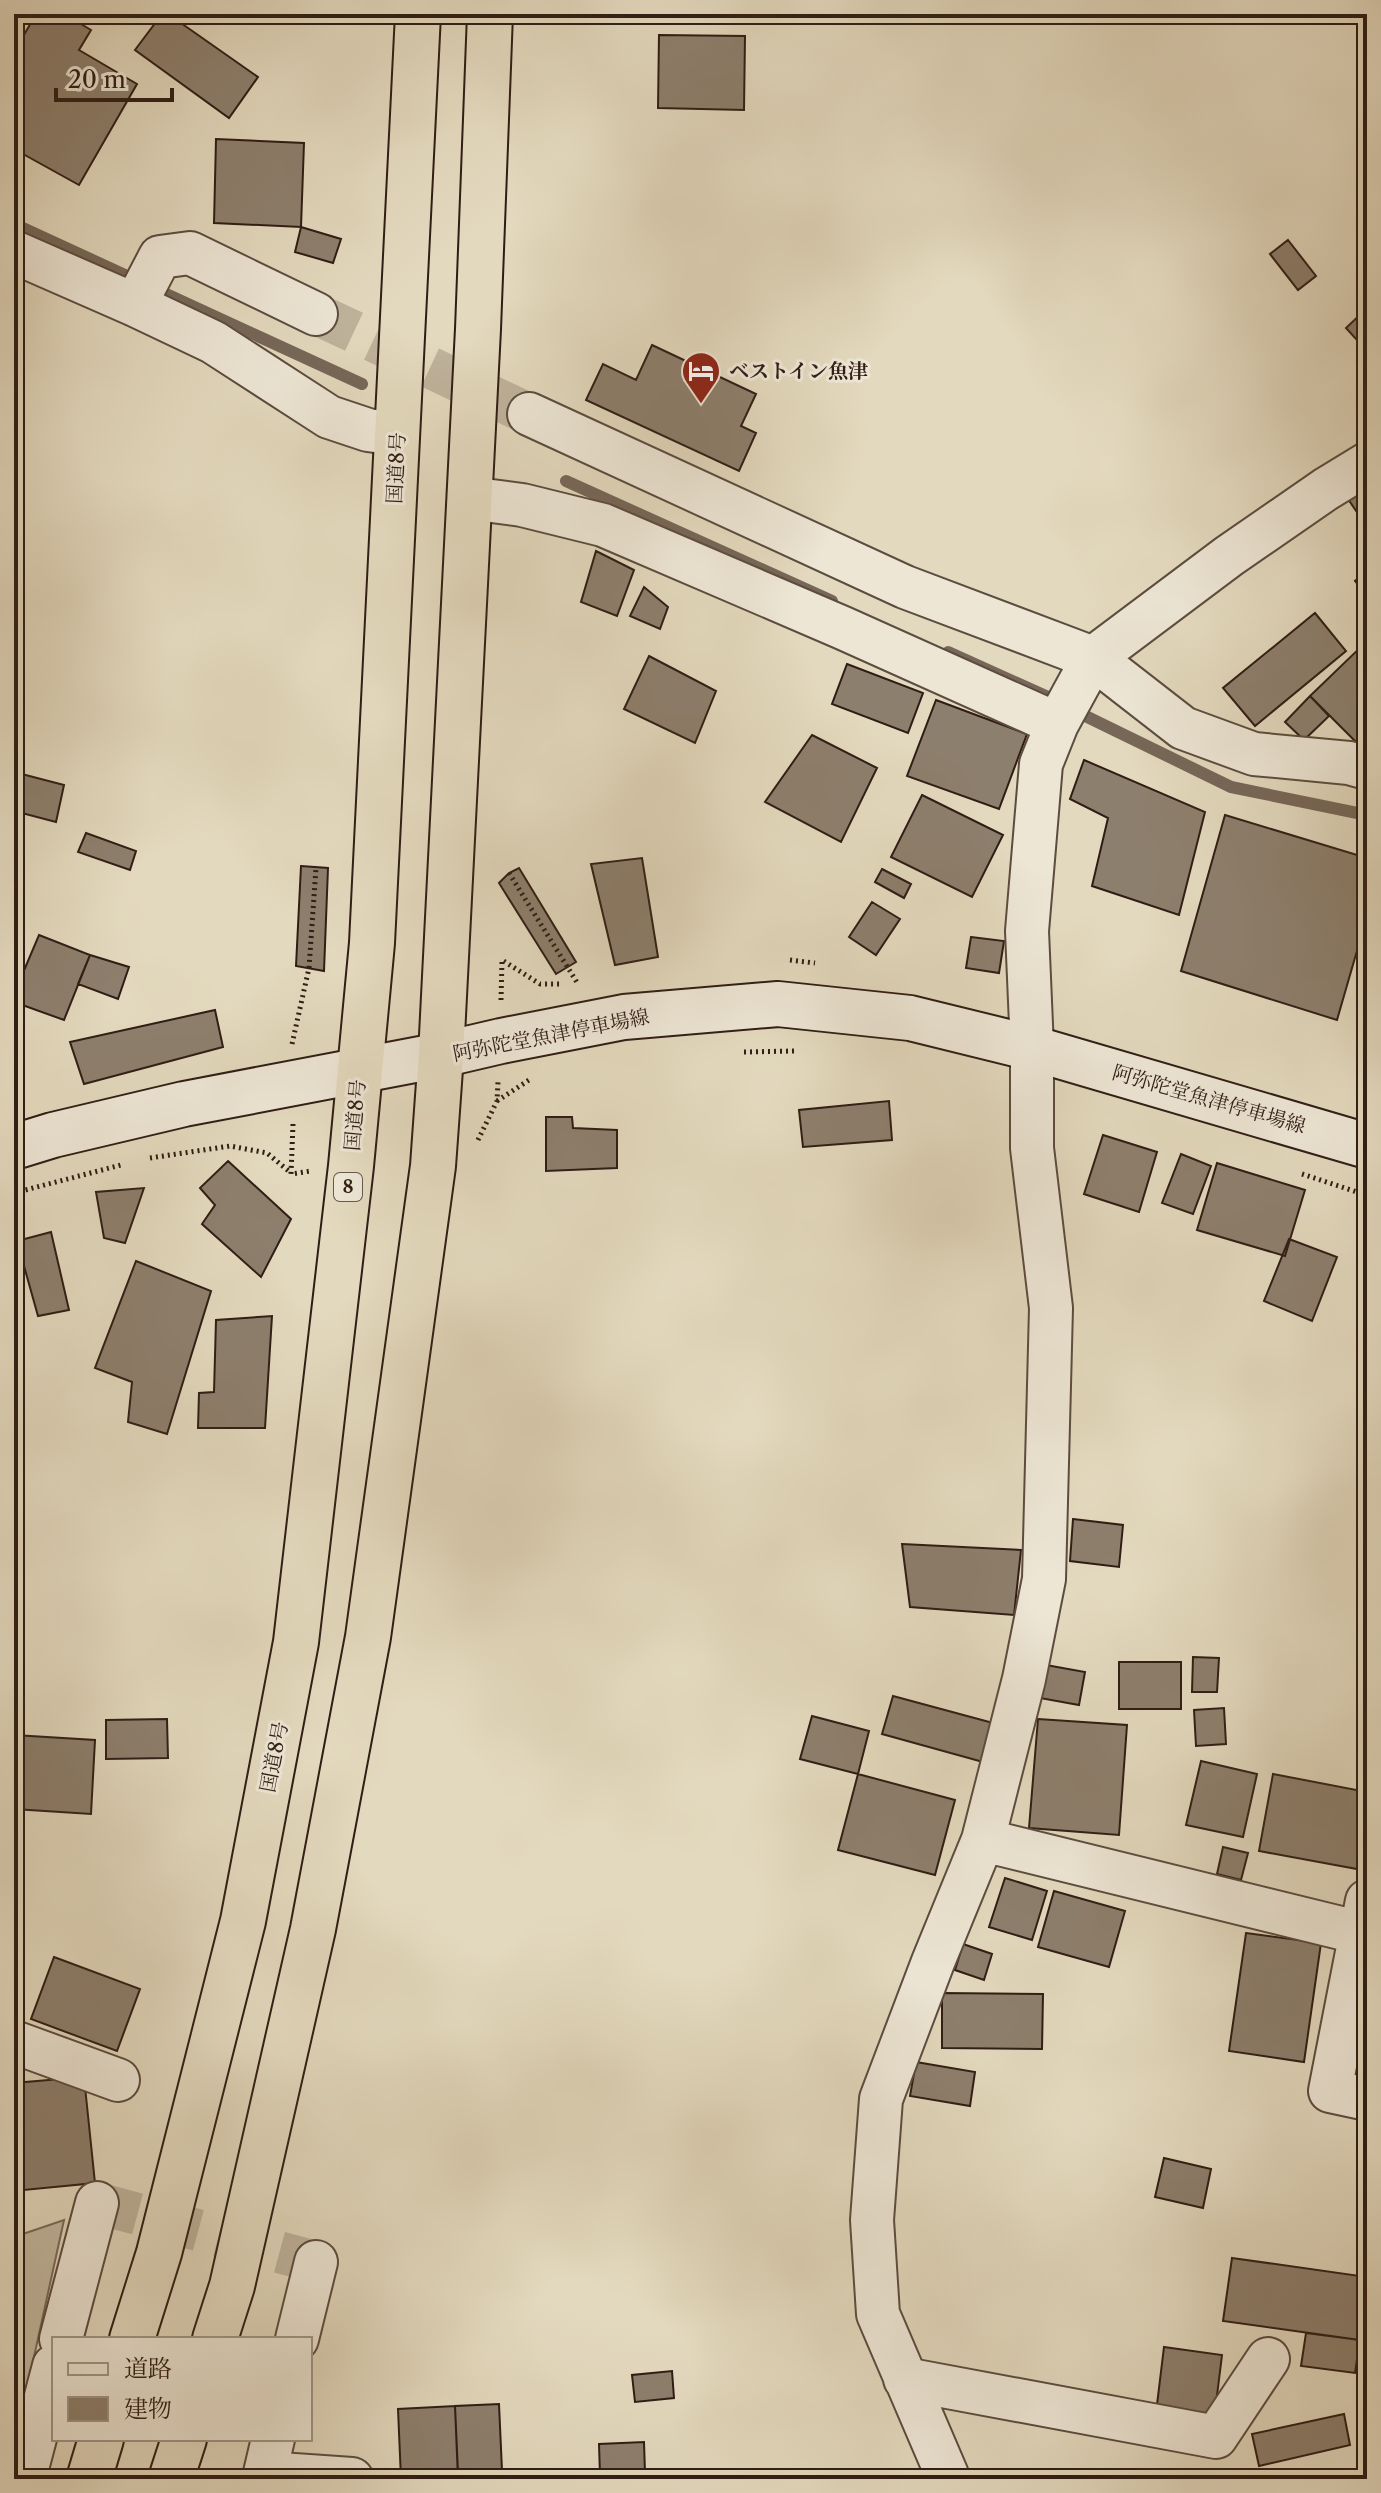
<svg xmlns="http://www.w3.org/2000/svg" width="1381" height="2493" font-family="'Libre Caslon Text','Noto Serif JP',serif">
<style>
.green{fill:#c4b9a1;stroke:#7a6b5b;stroke-width:2}
.lines{fill:none;stroke-linecap:round;stroke-linejoin:round}
.stream{stroke:#766758;stroke-width:12}
.building{fill:#8d7f6d;stroke:#2f1d15;stroke-width:2}
.street-tunnel{stroke:#bfb39c;stroke-width:42;stroke-dasharray:42 21;stroke-linecap:butt}
.street-casing{stroke:#5c4c3f;stroke-width:46}
.secondary-casing{stroke:#2f1d15;stroke-width:48}
.highway-casing{stroke:#2f1d15;stroke-width:48}
.path{stroke:#2f1d15;stroke-width:5;stroke-dasharray:2 4;stroke-linecap:butt}
.street{stroke:#ede6d5;stroke-width:42}
.secondary{stroke:#ede6d5;stroke-width:44}
.highway{stroke:#e3d9be;stroke-width:44}
.labels{text-anchor:middle;dominant-baseline:central;stroke-width:6;stroke-linejoin:round;paint-order:stroke}
.shield{fill:#ede6d5;stroke:#68594f;stroke-width:2}
.shield-label{font-size:18px;font-weight:bold;fill:#2f1d15}
.poi-label{font-size:20px;font-weight:bold;fill:#2f1d15;stroke:#ede6d5;text-anchor:start}
.street-label{font-size:20px;fill:#2f1d15;stroke:#ede6d5}
</style>
<rect width="100%" height="100%" fill="#e3d9be"/>
<filter id="stains"><feTurbulence type="fractalNoise" baseFrequency=".0025" numOctaves="4"/><feColorMatrix values="0 0 0 0 .2 0 0 0 0 .09 0 0 0 0 .02 0 0 0 .5 -.17"/></filter>
<radialGradient id="worn" r=".72"><stop offset=".6" stop-color="#630" stop-opacity="0"/><stop offset="1" stop-color="#630" stop-opacity=".3"/></radialGradient>
<path class="green" d="M 64,2220 L 14,2448 L 14,2237 Z"/>
<g class="lines">
<path class="stream" d="M 14,224 L 362,384
M 566,481 L 832,601
M 948,652 L 1048,697
M 1071,709 L 1231,787 L 1367,815"/>
</g>
<path class="building" d="M 36,14 L 64,14 L 91,30 L 79,50 L 137,84 L 79,185 L 14,149 L 14,52 Z
M 162,14 L 168,14 L 258,77 L 229,118 L 135,50 Z
M 659,35 L 745,36 L 744,110 L 658,108 Z
M 216,139 L 304,143 L 301,227 L 214,223 Z
M 301,227 L 341,239 L 333,263 L 295,252 Z
M 1288,240 L 1316,276 L 1298,290 L 1270,254 Z
M 1367,308 L 1367,351 L 1346,328 Z
M 652,345 L 756,394 L 741,426 L 756,433 L 739,471 L 586,400 L 603,364 L 636,380 Z
M 1367,486 L 1367,527 L 1348,499 Z
M 596,551 L 634,570 L 617,616 L 581,602 Z
M 1367,571 L 1367,596 L 1355,581 Z
M 644,587 L 668,607 L 660,629 L 630,616 Z
M 1315,613 L 1346,651 L 1255,726 L 1223,688 Z
M 1367,641 L 1367,731 L 1356,742 L 1310,696 Z
M 649,656 L 716,691 L 695,743 L 624,709 Z
M 847,664 L 923,693 L 908,733 L 832,704 Z
M 1310,696 L 1329,716 L 1304,740 L 1285,722 Z
M 936,700 L 1027,734 L 999,809 L 907,776 Z
M 812,735 L 877,768 L 841,842 L 765,802 Z
M 1084,760 L 1205,812 L 1179,915 L 1092,886 L 1108,818 L 1070,799 Z
M 14,772 L 64,785 L 56,822 L 14,811 Z
M 922,795 L 1003,835 L 972,897 L 891,857 Z
M 1225,815 L 1367,858 L 1367,916 L 1337,1020 L 1181,971 Z
M 86,833 L 136,851 L 130,870 L 78,852 Z
M 642,858 L 658,957 L 615,965 L 591,864 Z
M 301,866 L 328,868 L 324,971 L 296,966 Z
M 519,868 L 576,962 L 556,974 L 499,883 L 509,873 Z
M 882,869 L 911,884 L 904,898 L 875,882 Z
M 872,902 L 900,919 L 876,955 L 849,937 Z
M 39,935 L 90,955 L 64,1020 L 14,1002 L 14,994 Z
M 971,937 L 1004,941 L 999,973 L 966,968 Z
M 90,955 L 129,967 L 118,999 L 78,984 Z
M 215,1010 L 223,1047 L 84,1084 L 70,1042 Z
M 889,1101 L 892,1140 L 803,1147 L 799,1110 Z
M 546,1117 L 572,1117 L 573,1128 L 617,1130 L 617,1168 L 546,1171 Z
M 1103,1135 L 1157,1152 L 1139,1212 L 1084,1194 Z
M 1181,1154 L 1211,1166 L 1193,1214 L 1162,1203 Z
M 228,1161 L 291,1219 L 261,1277 L 202,1224 L 215,1205 L 200,1188 Z
M 1217,1163 L 1305,1190 L 1285,1256 L 1197,1230 Z
M 144,1188 L 125,1243 L 104,1238 L 96,1192 Z
M 51,1232 L 69,1310 L 38,1316 L 17,1241 Z
M 1289,1239 L 1337,1257 L 1312,1321 L 1264,1301 Z
M 136,1261 L 211,1291 L 167,1434 L 128,1422 L 132,1382 L 95,1368 Z
M 272,1316 L 265,1428 L 198,1428 L 199,1393 L 214,1392 L 216,1320 Z
M 1073,1519 L 1123,1525 L 1119,1567 L 1070,1561 Z
M 902,1544 L 1021,1550 L 1014,1615 L 910,1607 Z
M 1193,1657 L 1219,1658 L 1217,1692 L 1192,1692 Z
M 1119,1662 L 1181,1662 L 1181,1709 L 1119,1709 Z
M 1046,1665 L 1085,1672 L 1079,1705 L 1040,1698 Z
M 893,1696 L 993,1723 L 983,1762 L 882,1734 Z
M 1224,1708 L 1226,1744 L 1196,1746 L 1194,1710 Z
M 812,1716 L 869,1731 L 858,1774 L 800,1759 Z
M 167,1719 L 168,1758 L 106,1759 L 106,1720 Z
M 1038,1719 L 1127,1725 L 1119,1835 L 1029,1828 Z
M 14,1735 L 95,1740 L 91,1814 L 14,1809 Z
M 1201,1761 L 1257,1774 L 1243,1837 L 1186,1825 Z
M 858,1774 L 955,1800 L 935,1875 L 838,1850 Z
M 1273,1774 L 1367,1792 L 1367,1815 L 1357,1869 L 1259,1851 Z
M 1223,1847 L 1248,1853 L 1241,1880 L 1217,1874 Z
M 1005,1878 L 1047,1891 L 1032,1940 L 989,1927 Z
M 1054,1891 L 1125,1911 L 1109,1967 L 1038,1947 Z
M 1246,1933 L 1321,1943 L 1304,2062 L 1229,2051 Z
M 963,1944 L 992,1954 L 984,1980 L 955,1970 Z
M 54,1957 L 140,1989 L 117,2051 L 31,2019 Z
M 942,1993 L 1043,1994 L 1042,2049 L 942,2048 Z
M 916,2062 L 975,2072 L 970,2106 L 910,2096 Z
M 84,2077 L 95,2183 L 24,2190 L 14,2083 Z
M 1164,2158 L 1211,2169 L 1203,2208 L 1155,2197 Z
M 1232,2258 L 1367,2277 L 1367,2341 L 1223,2321 Z
M 1306,2333 L 1360,2340 L 1355,2373 L 1301,2366 Z
M 1164,2347 L 1222,2355 L 1214,2420 L 1156,2413 Z
M 672,2371 L 674,2398 L 635,2402 L 632,2375 Z
M 499,2404 L 502,2471 L 458,2473 L 455,2406 Z
M 455,2406 L 458,2479 L 401,2479 L 398,2409 Z
M 1344,2414 L 1350,2445 L 1259,2466 L 1252,2434 Z
M 644,2442 L 645,2473 L 600,2475 L 599,2444 Z
M 645,2473 L 645,2479 L 578,2479 L 578,2475 Z
M 578,2475 L 578,2479 L 488,2479 L 488,2478 Z
M 1297,2476 L 1367,2476 L 1367,2479 L 1297,2479 Z"/>
<g class="lines">
<path class="street-tunnel" d="M 316,314 L 529,414
M 97,2203 L 316,2262"/>
<g class="street-casing">
<path id="street" d="M 14,252 L 135,305 L 213,342 L 329,417 L 368,430 L 397,434
M 135,305 L 160,257 L 190,253 L 316,314
M 529,414 L 905,587 L 1093,658 L 1183,728 L 1254,754 L 1349,763 L 1367,768
M 469,498 L 522,505 L 603,525 L 843,628 L 1057,724 L 1041,764 L 1027,931 L 1032,1048 L 1032,1148 L 1051,1308 L 1044,1579 L 1024,1679 L 983,1840 L 933,1962 L 881,2099 L 872,2220 L 878,2314 L 947,2475 L 947,2479
M 1057,724 L 1093,658 L 1229,556 L 1326,489 L 1367,464
M 983,1840 L 1361,1933
M 1367,1901 L 1330,2091 L 1367,2099
M 14,2042 L 118,2080
M 61,2339 L 97,2203
M 297,2339 L 316,2262
M 905,2379 L 1216,2437 L 1268,2359
M 273,2439 L 265,2473 L 352,2479
M 14,2477 L 25,2476 L 54,2366"/>
</g>
<g class="secondary-casing">
<path id="secondary" d="M 14,1147 L 53,1135 L 184,1104 L 441,1055 L 501,1041 L 624,1017 L 778,1004 L 910,1018 L 1032,1048 L 1367,1146"/>
</g>
<g class="highway-casing">
<path id="highway" d="M 132,2339 L 159,2253 L 243,1921 L 296,1642 L 351,1166 L 372,943 L 418,14
M 215,2339 L 232,2286 L 313,1929 L 368,1637 L 433,1166 L 441,1055 L 478,329 L 490,14
M 89,2479 L 101,2439
M 171,2479 L 184,2439"/>
</g>
<path class="path" d="M 509,873 L 578,984
M 790,960 L 815,963
M 501,1000 L 502,960 L 540,984 L 561,984
M 292,1044 L 309,968 L 316,868
M 744,1052 L 794,1051
M 497,1101 L 529,1080
M 293,1124 L 291,1174 L 311,1171
M 478,1140 L 497,1101 L 498,1082
M 150,1158 L 230,1146 L 267,1153 L 291,1173
M 1302,1174 L 1366,1195 L 1367,1192
M 14,1193 L 121,1165"/>
<use href="#street" class="street"/>
<use href="#secondary" class="secondary"/>
<use href="#highway" class="highway"/>
</g>
<defs>
<g id="hotel-pin" transform="scale(2)"><path d="M0 17L-7.5 6A9.5 9.5 0 1 1 7.5 6Z" fill="#8f2418" stroke="#ede6d5"/><path d="M-6-4.5h1.5V1H6V5H4.5V3h-9V5H-6ZM-4 0a1.8 1.8 0 1 1 3.6 0ZM.5 0V-2.5h3Q6-2.5 6 0Z" fill="#fff"/></g>
</defs>
<g fill-rule="evenodd">
<use href="#hotel-pin" x="701" y="371"/>
</g>
<g class="labels">
<rect class="shield" x="334" y="1173" width="28" height="28" rx="6"/>
<g class="shield-label">
<text x="348" y="1187">8</text>
</g>
<g class="poi-label">
<text x="729" y="371">ベストイン魚津</text>
</g>
<g class="street-label">
<text transform="translate(396 468) rotate(-87)">国道8号</text>
<text transform="translate(551 1035) rotate(-11)">阿弥陀堂魚津停車場線</text>
<text transform="translate(1209 1099) rotate(16)">阿弥陀堂魚津停車場線</text>
<text transform="translate(355 1115) rotate(-85)">国道8号</text>
<text transform="translate(274 1757) rotate(-79)">国道8号</text>
</g>
</g>
<rect width="1381" height="2493" fill="none" stroke="#e3d9be" stroke-width="48"/>
<rect x="16" y="16" width="1349" height="2461" fill="none" stroke="#2f1d15" stroke-width="4"/>
<rect x="24" y="24" width="1333" height="2445" fill="none" stroke="#2f1d15" stroke-width="2"/>
<rect x="52" y="2337" width="260" height="104" fill="#ede6d5" stroke="#a19688" stroke-width="2"/>
<rect x="68" y="2363" width="40" height="12" fill="#ede6d5" stroke="#a19688" stroke-width="2"/>
<text x="124" y="2377" font-size="24" fill="#2f1d15">道路</text>
<rect x="68" y="2397" width="40" height="24" fill="#8d7f6d" stroke="#a19688" stroke-width="2"/>
<text x="124" y="2417" font-size="24" fill="#2f1d15">建物</text>
<path d="M56 88v12h116v-12" fill="none" stroke="#2f1d15" stroke-width="4"/>
<text x="68" y="88" font-size="24" fill="#2f1d15" stroke="#ede6d5" stroke-width="6" paint-order="stroke">20 m</text>
<rect width="100%" height="100%" filter="url(#stains)"/>
<rect width="100%" height="100%" fill="url(#worn)"/>
</svg>
